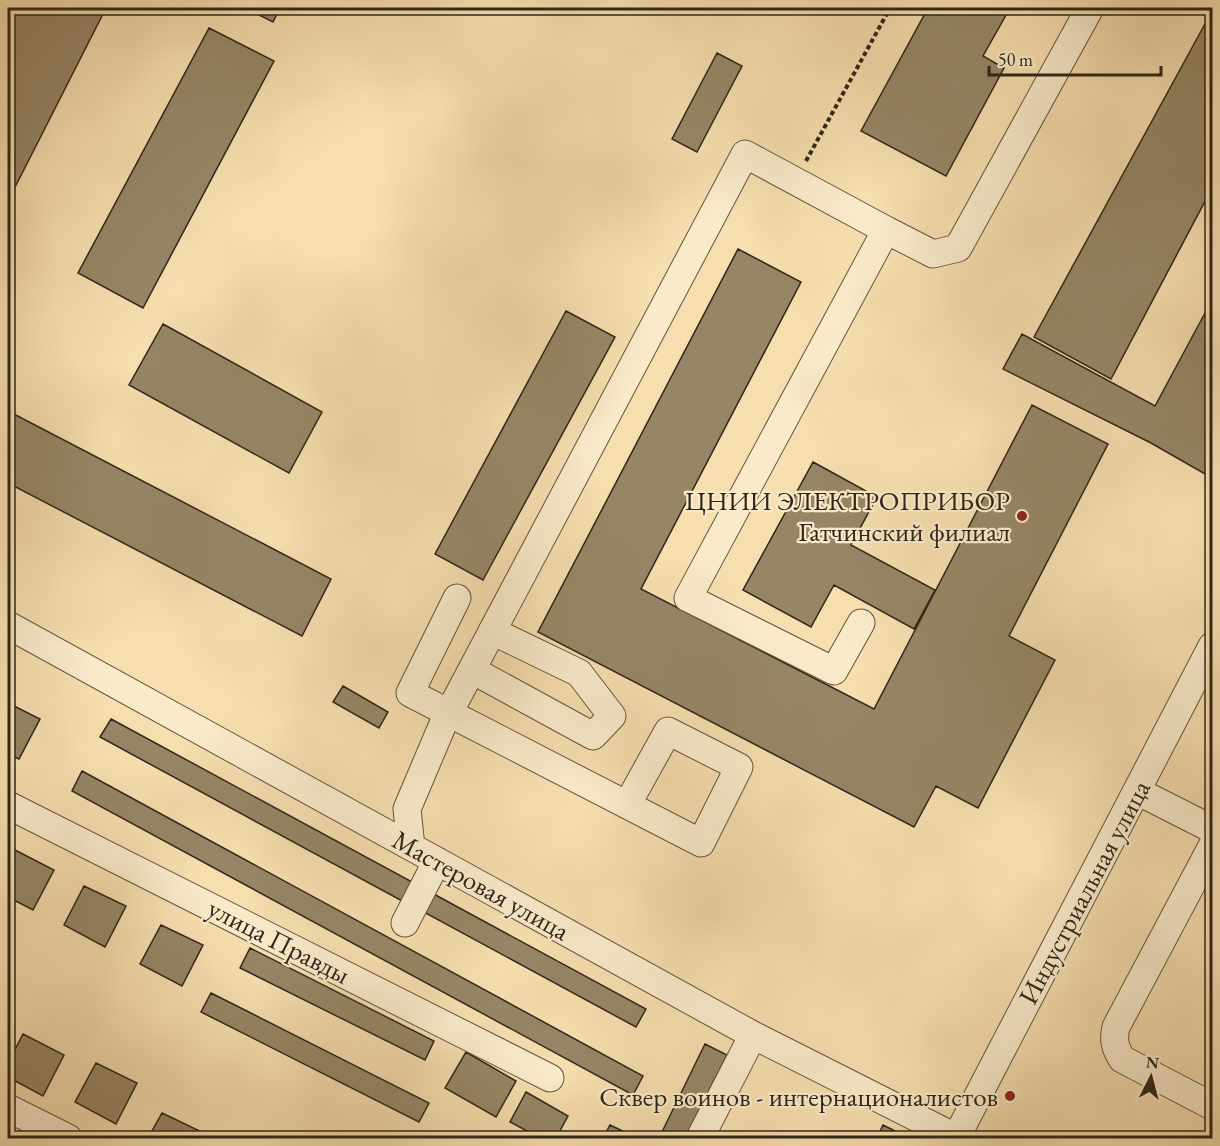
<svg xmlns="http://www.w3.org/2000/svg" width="1220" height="1146" font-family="'EB Garamond',serif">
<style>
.building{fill:#968666;stroke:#2f2619;stroke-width:1.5}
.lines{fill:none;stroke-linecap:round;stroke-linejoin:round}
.minor-casing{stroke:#61543e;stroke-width:29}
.path{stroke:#2f2619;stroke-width:4;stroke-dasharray:4.5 3;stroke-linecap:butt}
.minor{stroke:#f9eaca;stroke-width:27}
.poi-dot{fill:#8f2418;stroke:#f9eaca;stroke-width:2}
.labels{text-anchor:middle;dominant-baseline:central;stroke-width:4.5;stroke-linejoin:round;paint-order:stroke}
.poi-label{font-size:27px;fill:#2f2619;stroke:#f9eaca;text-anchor:end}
.street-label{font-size:27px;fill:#2f2619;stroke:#f9eaca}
</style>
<rect width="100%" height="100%" fill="#f6deae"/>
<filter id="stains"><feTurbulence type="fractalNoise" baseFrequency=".00333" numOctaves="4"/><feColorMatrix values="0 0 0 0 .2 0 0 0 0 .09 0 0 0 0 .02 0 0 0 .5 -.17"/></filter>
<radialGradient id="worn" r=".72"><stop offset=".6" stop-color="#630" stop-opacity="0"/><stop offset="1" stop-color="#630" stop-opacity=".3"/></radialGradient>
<path class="building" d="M 8,8 L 106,8 L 8,201 Z
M 245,8 L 280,8 L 273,22 Z
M 928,8 L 1010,8 L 983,56 L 1004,68 L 946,176 L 861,131 Z
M 1212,11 L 1212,188 L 1111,379 L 1034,337 Z
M 209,28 L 274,61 L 143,308 L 78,273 Z
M 717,53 L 742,66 L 697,152 L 672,139 Z
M 738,249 L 801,282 L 641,589 L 874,709 L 1032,405 L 1108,444 L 1009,636 L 1055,660 L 978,808 L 936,786 L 914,827 L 538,632 Z
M 1212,300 L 1212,478 L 1151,443 L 1003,369 L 1022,334 L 1155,406 Z
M 566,311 L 615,337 L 483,580 L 435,554 Z
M 163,324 L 322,412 L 289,473 L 129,385 Z
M 8,411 L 331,579 L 302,636 L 8,483 Z
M 813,462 L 877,497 L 851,545 L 935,590 L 914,629 L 834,585 L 811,627 L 743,590 Z
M 343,686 L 388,712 L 379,728 L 333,702 Z
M 8,703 L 40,719 L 19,759 L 8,754 Z
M 111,719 L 414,883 L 404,902 L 100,737 Z
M 82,771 L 643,1076 L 633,1095 L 72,791 Z
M 13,849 L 54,870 L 33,910 L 8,897 L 8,859 Z
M 84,886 L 126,906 L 105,947 L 64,925 Z
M 430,892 L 646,1009 L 636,1027 L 420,910 Z
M 161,925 L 203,945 L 182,986 L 140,964 Z
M 250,948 L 434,1041 L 425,1060 L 240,968 Z
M 211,993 L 429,1103 L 419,1122 L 201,1012 Z
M 23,1034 L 64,1055 L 43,1096 L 8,1077 L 8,1063 Z
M 705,1044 L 727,1055 L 685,1138 L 659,1138 Z
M 466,1052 L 516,1081 L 496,1117 L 445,1088 Z
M 96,1063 L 137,1083 L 116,1124 L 75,1102 Z
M 526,1092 L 568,1116 L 556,1138 L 540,1138 L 510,1122 Z
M 162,1113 L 204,1133 L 201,1138 L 148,1138 Z
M 610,1125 L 637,1138 L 603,1138 Z
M 883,1125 L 903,1135 L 902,1138 L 877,1138 Z"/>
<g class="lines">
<g class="minor-casing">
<path id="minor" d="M 886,230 L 933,254 L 958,248 L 1090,8
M 457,598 L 410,693 L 701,843 L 739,767 L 668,731 L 627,805
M 8,625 L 753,1035 L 957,1138
M 472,670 L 593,736 L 612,716 L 579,673 L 492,631
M 1137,791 L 1212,829
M 8,805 L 550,1078
M 1212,846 L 1116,1027 C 1113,1040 1115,1048 1122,1059 L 1212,1106
M 411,847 L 407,809 L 443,724 L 745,154 L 886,230 L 688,598 L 834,671 L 861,623
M 405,923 L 437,861
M 8,1108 L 68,1138
M 700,1138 L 753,1035
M 956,1138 L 1212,646"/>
</g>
<path class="path" d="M 806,161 L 890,8"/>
<use href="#minor" class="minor"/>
</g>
<g class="poi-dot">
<circle cx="1022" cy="516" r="6"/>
<circle cx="1010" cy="1096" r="6"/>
</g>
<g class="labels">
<g class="poi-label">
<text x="1010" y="500">ЦНИИ ЭЛЕКТРОПРИБОР<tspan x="1010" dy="31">Гатчинский филиал</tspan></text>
<text x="998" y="1096">Сквер воинов - интернационалистов</text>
</g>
<g class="street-label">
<text transform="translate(481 885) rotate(29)">Мастеровая улица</text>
<text transform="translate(1084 892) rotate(-62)">Индустриальная улица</text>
<text transform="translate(279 941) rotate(27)">улица Правды</text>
</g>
</g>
<rect width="1220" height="1146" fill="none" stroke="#f6deae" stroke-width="30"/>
<rect x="9" y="9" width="1202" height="1128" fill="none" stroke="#2f2619" stroke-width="3"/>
<rect x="15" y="15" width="1190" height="1116" fill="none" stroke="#2f2619" stroke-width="1.5"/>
<g transform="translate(1151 1077) rotate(6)" stroke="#f9eaca" stroke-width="4.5" paint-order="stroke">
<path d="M0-4.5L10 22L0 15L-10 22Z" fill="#2f2619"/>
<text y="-9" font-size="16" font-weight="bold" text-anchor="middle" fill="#2f2619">N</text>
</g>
<path d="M989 66v9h172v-9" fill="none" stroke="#2f2619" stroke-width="3"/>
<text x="998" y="66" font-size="18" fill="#2f2619" stroke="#f9eaca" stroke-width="4.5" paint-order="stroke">50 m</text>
<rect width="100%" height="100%" filter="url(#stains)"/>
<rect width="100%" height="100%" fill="url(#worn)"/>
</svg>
